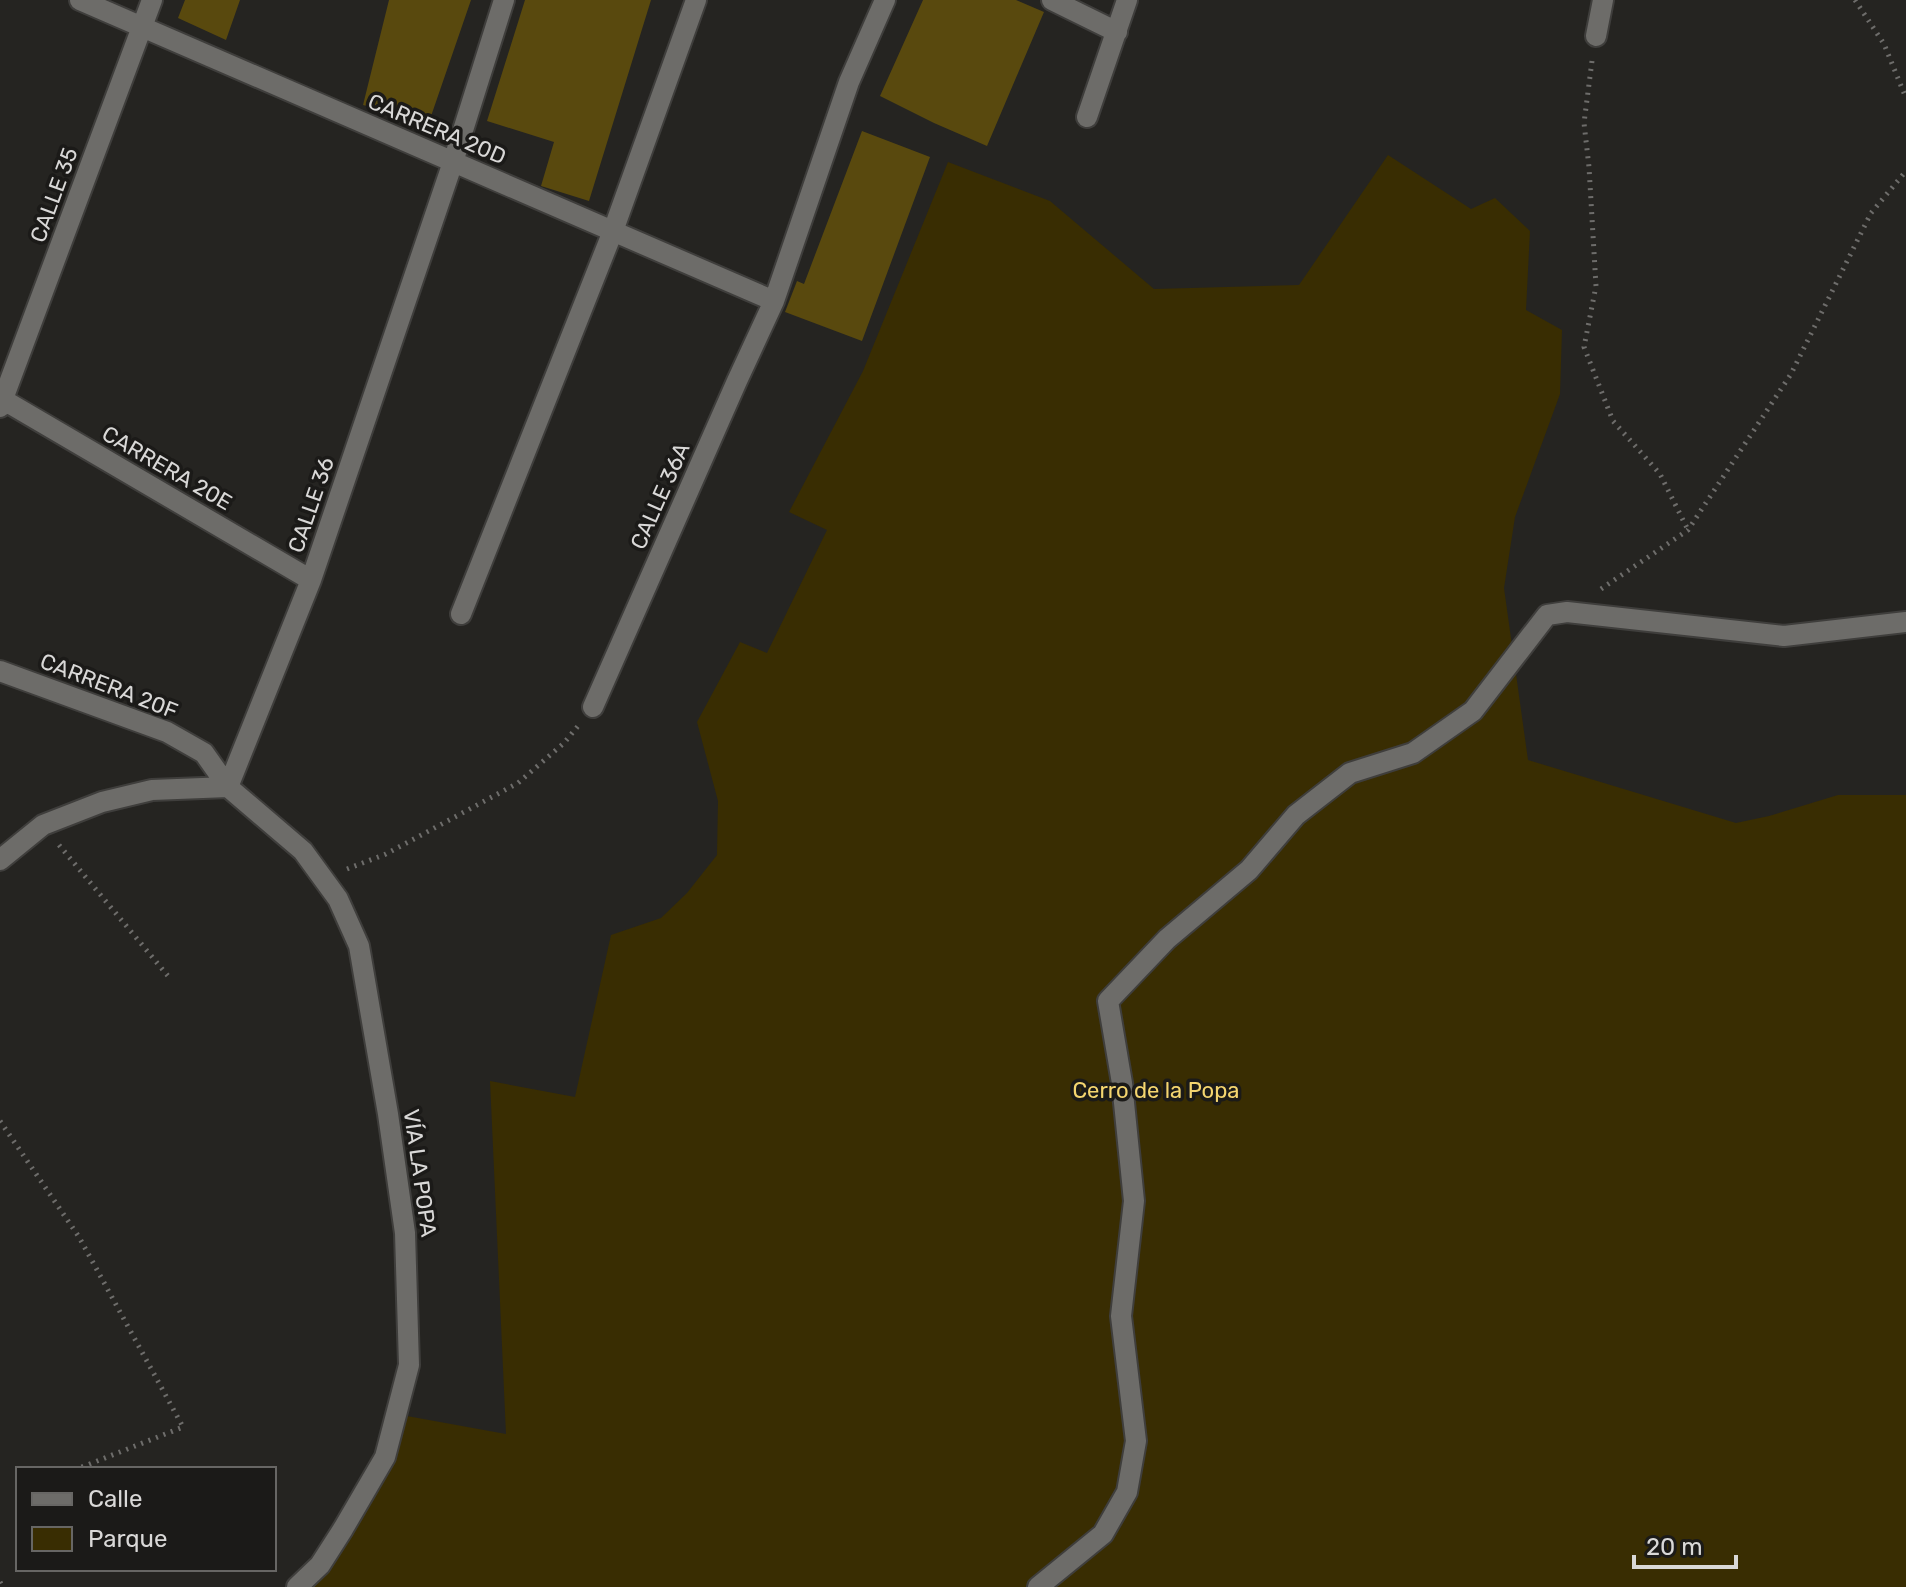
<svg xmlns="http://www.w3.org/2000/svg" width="1906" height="1587" font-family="Rubik,sans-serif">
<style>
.green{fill:#392d02}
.building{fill:#59490e}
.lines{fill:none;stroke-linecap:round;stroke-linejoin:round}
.minor-casing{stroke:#3f3e3c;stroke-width:24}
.path{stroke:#6e6d6b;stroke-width:5;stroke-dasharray:2 6;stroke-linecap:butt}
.minor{stroke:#6d6c69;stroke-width:20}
.labels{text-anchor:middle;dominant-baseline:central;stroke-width:7;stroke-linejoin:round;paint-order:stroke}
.street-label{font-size:22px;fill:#d9d8d7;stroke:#1b1a18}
.park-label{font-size:22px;fill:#f4d56f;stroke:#1b1a18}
</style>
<rect width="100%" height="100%" fill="#252421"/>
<path class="green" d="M 1388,155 L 1471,209 L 1495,198 L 1530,231 L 1526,310 L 1562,330 L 1560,394 L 1515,517 L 1504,588 L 1528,760 L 1736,823 L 1769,816 L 1838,795 L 1906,795 L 1906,1587 L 297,1587 L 320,1565 L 396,1414 L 506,1434 L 490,1081 L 575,1097 L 611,935 L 661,918 L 687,893 L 717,855 L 718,801 L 697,722 L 740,642 L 767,653 L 827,530 L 789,512 L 863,371 L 948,162 L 1050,201 L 1154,289 L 1299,285 Z"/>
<path class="building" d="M 185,0 L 240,0 L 226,40 L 178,18 Z
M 389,0 L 471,0 L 429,122 L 363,105 Z
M 525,0 L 651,0 L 589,201 L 541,186 L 554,142 L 487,121 Z
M 923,0 L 1016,0 L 1044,12 L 987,146 L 934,123 L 880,96 Z
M 862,131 L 930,157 L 862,341 L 785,312 L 797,281 L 804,284 Z"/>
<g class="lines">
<g class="minor-casing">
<path id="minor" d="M 80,0 L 774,301
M 1052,0 L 1117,32
M 1596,36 L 1603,0
M 1087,117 L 1127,0
M 0,398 L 311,580
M 0,407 L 152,0
M 461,614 L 613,231 L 696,0
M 0,671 L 167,732 L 204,753 L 228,787 L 303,851 L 338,899 L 359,946 L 388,1114 L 405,1233 L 409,1365 L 385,1457 L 343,1529 L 320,1565 L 297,1587
M 593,707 L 737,381 L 774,301 L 849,82 L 885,0
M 228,787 L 311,580 L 453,162 L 504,0
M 0,860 L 43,825 L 102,802 L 152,790 L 228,787
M 1038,1587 L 1103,1534 L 1127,1492 L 1136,1441 L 1121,1316 L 1134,1201 L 1122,1083 L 1108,1001 L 1167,939 L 1249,870 L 1296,815 L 1350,773 L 1413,753 L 1473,711 L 1547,615 L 1567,612 L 1784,636 L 1906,622"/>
</g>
<path class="path" d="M 1855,0 L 1884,44 L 1906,98
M 1592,61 L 1584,123 L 1589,167 L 1596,286 L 1584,347 L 1613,421 L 1660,474 L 1688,530
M 1601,589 L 1688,530 L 1791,374 L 1871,213 L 1906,171
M 59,845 L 168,976
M 347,869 L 386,854 L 518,783 L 564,743 L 578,726
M 0,1121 L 79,1237 L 183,1427 L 77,1469
M 0,1582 L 3,1587"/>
<use href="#minor" class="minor"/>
</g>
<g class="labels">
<g class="street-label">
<text transform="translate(437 129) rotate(23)">CARRERA 20D</text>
<text transform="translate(54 195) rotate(-70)">CALLE 35</text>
<text transform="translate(167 468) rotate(30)">CARRERA 20E</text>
<text transform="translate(660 496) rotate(-66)">CALLE 36A</text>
<text transform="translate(311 505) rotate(-71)">CALLE 36</text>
<text transform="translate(109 686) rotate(21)">CARRERA 20F</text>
<text transform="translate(420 1173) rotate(82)">VÍA LA POPA</text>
</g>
<g class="park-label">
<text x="1156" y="1090">Cerro de la Popa</text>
</g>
</g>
<rect x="16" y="1467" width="260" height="104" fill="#1b1a18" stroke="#676664" stroke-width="2"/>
<rect x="32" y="1493" width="40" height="12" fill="#6d6c69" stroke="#676664" stroke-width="2"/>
<text x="88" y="1507" font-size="24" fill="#d9d8d7">Calle</text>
<rect x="32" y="1527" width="40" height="24" fill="#392d02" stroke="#676664" stroke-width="2"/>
<text x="88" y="1547" font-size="24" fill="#d9d8d7">Parque</text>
<path d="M1634 1555v12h102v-12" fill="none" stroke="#d9d8d7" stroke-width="4"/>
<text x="1646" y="1555" font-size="24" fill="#d9d8d7" stroke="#1b1a18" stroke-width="6" paint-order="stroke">20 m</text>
</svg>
